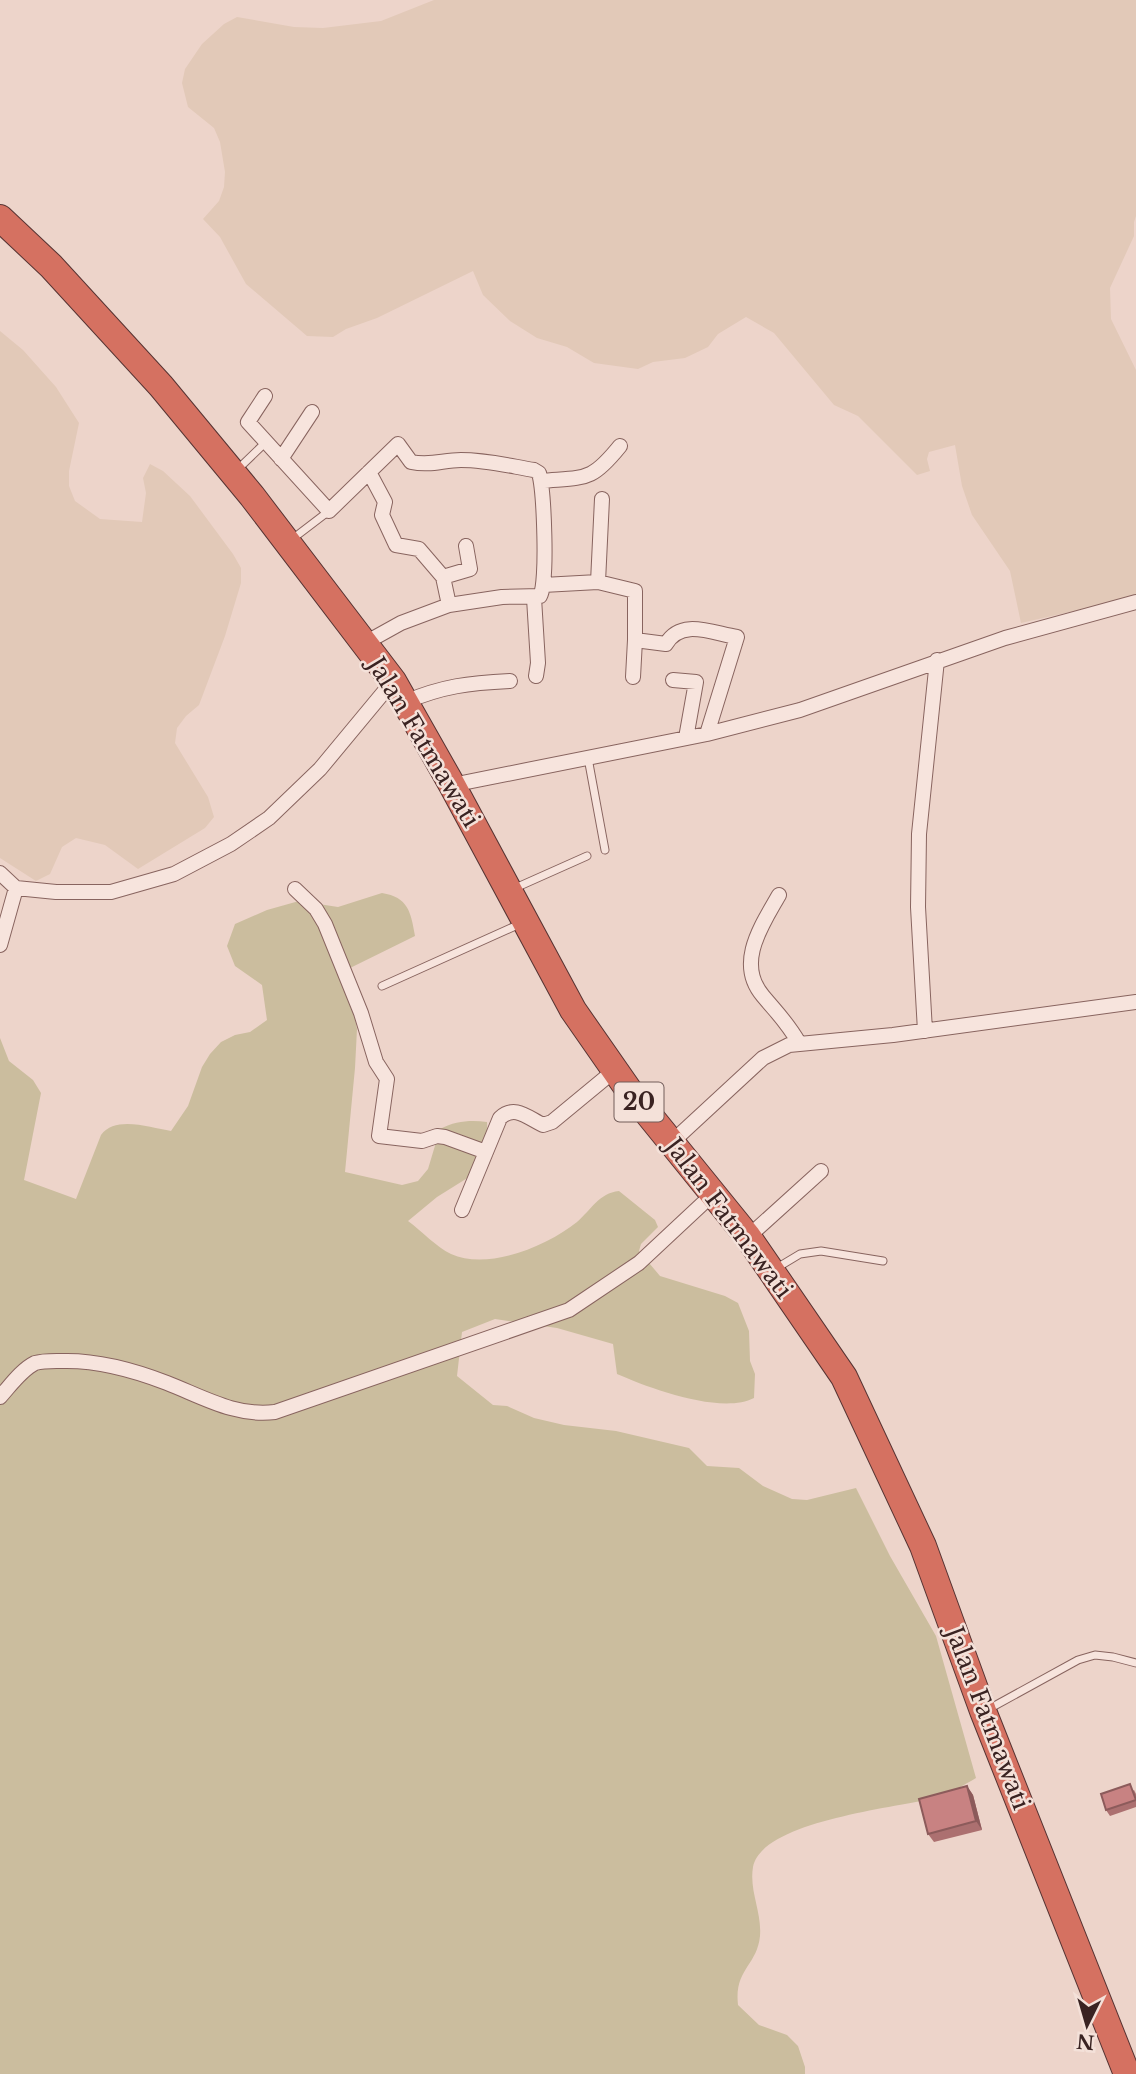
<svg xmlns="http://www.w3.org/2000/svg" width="1136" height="2074" font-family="'Libre Baskerville',serif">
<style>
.farmland{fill:#e2c9b8}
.green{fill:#cbbd9e}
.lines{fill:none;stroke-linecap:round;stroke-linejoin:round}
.lane-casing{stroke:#88645f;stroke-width:9}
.street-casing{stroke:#88645f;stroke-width:16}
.highway-casing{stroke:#573433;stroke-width:28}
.lane{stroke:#f7e4dd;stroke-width:7}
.street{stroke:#f7e4dd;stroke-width:14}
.highway{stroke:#d57161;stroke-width:26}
.wall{fill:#ac7070}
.shaded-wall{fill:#8c5b5b}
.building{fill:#c88282;stroke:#8c5b5b;stroke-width:2}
.labels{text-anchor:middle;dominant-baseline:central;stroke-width:5;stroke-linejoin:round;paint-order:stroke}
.shield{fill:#f4e1d9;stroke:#725c59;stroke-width:2}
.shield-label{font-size:23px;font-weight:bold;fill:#3a2322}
.street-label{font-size:24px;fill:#3a2322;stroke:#f4e1d9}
</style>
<rect width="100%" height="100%" fill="#edd4ca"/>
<path class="farmland" d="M 434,0 L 1136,0 L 1136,216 L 1134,222 L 1134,236 L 1110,288 L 1111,319 L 1136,370 L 1136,597 L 1021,623 L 1010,571 L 972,515 L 962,486 L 955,445 L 929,452 L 927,459 L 930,471 L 917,475 L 858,416 L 834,405 L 774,333 L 746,317 L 718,334 L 708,347 L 685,358 L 653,362 L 638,369 L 594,363 L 567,347 L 537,338 L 510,321 L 483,295 L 473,271 L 377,318 L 346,329 L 333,337 L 307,336 L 246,284 L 220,237 L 203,219 L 219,201 L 224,187 L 225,172 L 220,142 L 214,128 L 188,107 L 182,83 L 185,69 L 202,44 L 224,24 L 237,17 L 294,27 L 323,28 L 381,21 Z
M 0,331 L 23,350 L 56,387 L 79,423 L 69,471 L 69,486 L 75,501 L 100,519 L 142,522 L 146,493 L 143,478 L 150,464 L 163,471 L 190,496 L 233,554 L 241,568 L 241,583 L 225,636 L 199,705 L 186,716 L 177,728 L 175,743 L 208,797 L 214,817 L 205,828 L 138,869 L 105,845 L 76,838 L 62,847 L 50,874 L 36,881 L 0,858 Z"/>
<path class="green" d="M 382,893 C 408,897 411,912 415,936 L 346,970 L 357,1029 L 355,1068 L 345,1172 L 402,1185 L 418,1181 L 428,1169 L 440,1129 C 456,1121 470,1120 487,1122 L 488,1155 L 477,1172 L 437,1197 L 408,1221 C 422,1231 436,1247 451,1254 C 488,1271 547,1246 577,1222 C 591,1210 599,1193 619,1191 L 655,1220 L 658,1227 L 641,1244 L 639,1251 L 660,1276 L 725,1296 L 738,1303 L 749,1331 L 750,1361 L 755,1374 L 754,1398 C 721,1415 649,1388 617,1374 L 613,1344 L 557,1328 L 495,1319 L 462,1332 L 457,1376 L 493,1405 L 507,1406 L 534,1418 L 564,1425 L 616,1431 L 689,1448 L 707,1466 L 739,1468 L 763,1486 L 792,1499 L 807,1500 L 856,1488 L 890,1556 L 936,1636 L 976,1778 C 964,1785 951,1793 938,1797 C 899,1808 762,1820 753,1867 C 749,1891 762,1912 760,1936 C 757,1966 734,1969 738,2005 L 759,2025 L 787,2035 L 798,2046 L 805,2067 L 805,2074 L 0,2074 L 0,1038 L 9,1061 L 33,1080 L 41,1093 L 24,1180 L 76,1199 L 101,1135 C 116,1115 150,1128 171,1131 L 188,1106 L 202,1067 L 210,1054 L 221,1042 L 235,1035 L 250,1032 L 267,1020 L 262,985 L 235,966 L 227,946 L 235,924 L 267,910 L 299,901 L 338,907 Z"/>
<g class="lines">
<g class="lane-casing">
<path id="lane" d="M 236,471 L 266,442
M 291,540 L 329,511
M 588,758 L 605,850
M 513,889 L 587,856
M 382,986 L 522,923
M 775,1269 L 800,1254 L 821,1251 L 883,1261
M 987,1710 L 1078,1660 L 1095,1655 L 1113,1657 L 1136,1663"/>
</g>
<g class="street-casing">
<path id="street" d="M 265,396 L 248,422 L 329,511 L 398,444 L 411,462 C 431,466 443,460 461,460 C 487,460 510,466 534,470 L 539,473 C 544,491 548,583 540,596 L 502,597 L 449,605 L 401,623 L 365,643
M 281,459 L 312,412
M 369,472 L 385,502 L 382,515 L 396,545 L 419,549 L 443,577 L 449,605
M 541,481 C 586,477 591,482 620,446
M 443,577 L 470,569 L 466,546
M 598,582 L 602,499
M 543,585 L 598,582 L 635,591 L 635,640 L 666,644 C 681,618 712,633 737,637 L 707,734
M 534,598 L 538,663 L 536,676
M 633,677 L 635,640
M 673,680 L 696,682 L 686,738
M 405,702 C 443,686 469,683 510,681
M 452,785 L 707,734 L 800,710 L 1005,638 L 1136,602
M 0,873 L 16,888 L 56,892 L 111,892 L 174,874 L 231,844 L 269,818 L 320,769 L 393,681
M 295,889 L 316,909 L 325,924 L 361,1013 L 376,1062 L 387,1079 L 379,1136 L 422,1141 L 437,1136 L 445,1137 L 486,1152
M 779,895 C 762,925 735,963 763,996 C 778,1014 787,1022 799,1043
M 0,945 L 16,888
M 925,1031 L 918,907 L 919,834 L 937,660
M 672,1142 L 763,1058 L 789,1045 L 893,1035 L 1136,1002
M 462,1210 L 500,1118 C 515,1104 528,1118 543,1125 L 552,1122 L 615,1070
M 748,1237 L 821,1171
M 0,1397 C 10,1386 21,1370 35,1363 C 44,1360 58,1361 67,1361 C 101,1361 136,1371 167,1383 C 203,1397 236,1417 275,1412 L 569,1310 L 639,1263 L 714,1193"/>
</g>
<g class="highway-casing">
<path id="highway" d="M 0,218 L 51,266 L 161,386 L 252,496 L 393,681 L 452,785 L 573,1010 L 628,1089 L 748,1237 L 844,1377 L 923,1546 L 983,1711 L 1127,2074"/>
</g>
<use href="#lane" class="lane"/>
<use href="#street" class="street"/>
<use href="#highway" class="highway"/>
</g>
<path class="wall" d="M 967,1786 L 973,1795 L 982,1830 L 934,1842 L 928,1834 Z
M 1134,1790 L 1136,1794 L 1136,1807 L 1110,1816 L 1106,1810 Z"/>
<path class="shaded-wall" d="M 967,1786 L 973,1795 L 982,1830 L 976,1821 Z"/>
<path class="building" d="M 1130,1784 L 1136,1800 L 1106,1810 L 1101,1794 Z
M 967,1786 L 976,1821 L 928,1834 L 919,1799 Z"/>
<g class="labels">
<rect class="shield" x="614.5" y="1082.5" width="49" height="39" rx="5"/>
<g class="shield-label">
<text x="639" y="1102">20</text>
</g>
<g class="street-label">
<text transform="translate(424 742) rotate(59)">Jalan Fatmawati</text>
<text transform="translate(729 1218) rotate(53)">Jalan Fatmawati</text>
<text transform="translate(988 1718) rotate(69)">Jalan Fatmawati</text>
</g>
</g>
<g transform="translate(1087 2025) rotate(185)" stroke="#f4e1d9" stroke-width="5" paint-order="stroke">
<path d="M0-5L12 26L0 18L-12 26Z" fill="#3a2322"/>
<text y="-10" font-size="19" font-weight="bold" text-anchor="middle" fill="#3a2322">N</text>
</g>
</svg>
